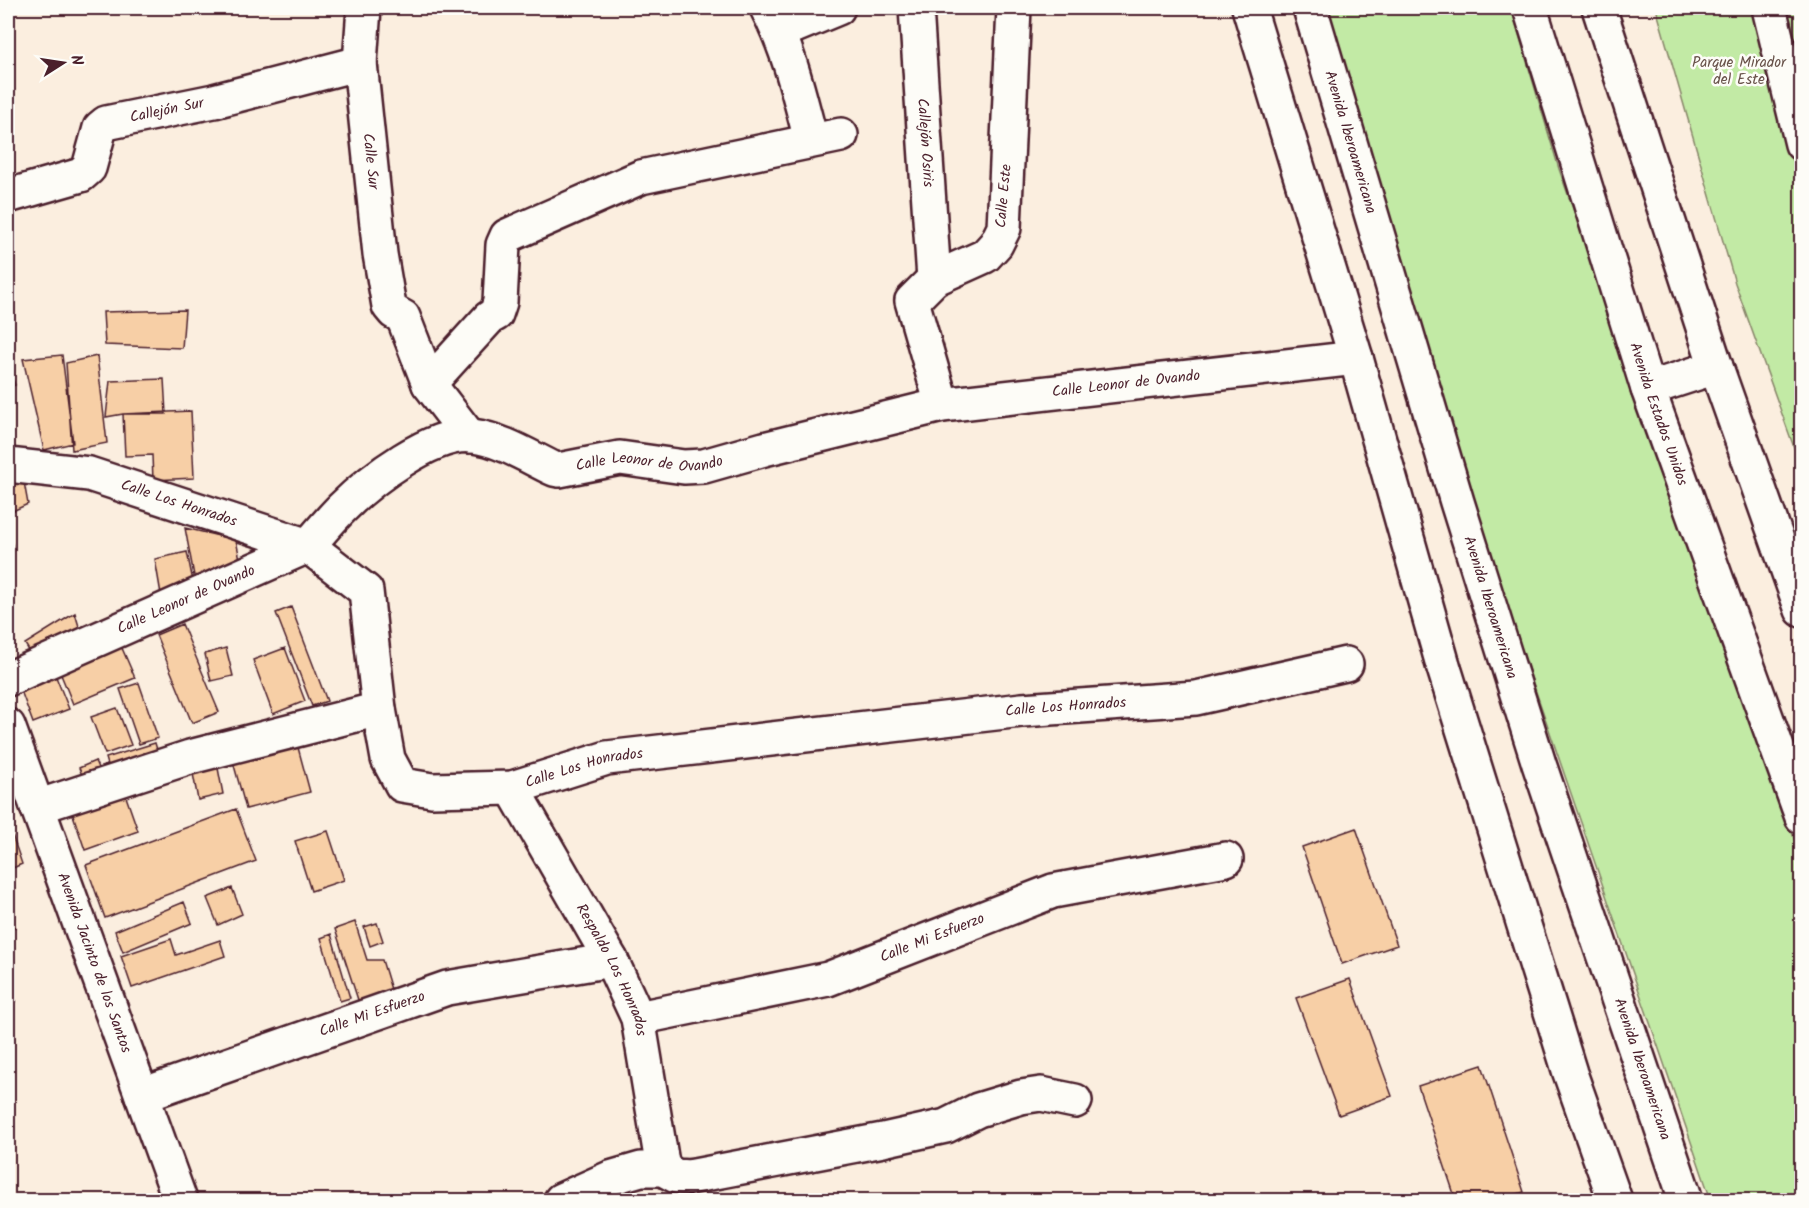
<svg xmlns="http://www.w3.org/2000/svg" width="1809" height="1208" font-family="Kalam,sans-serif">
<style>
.green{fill:#c2eaa5;stroke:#868468;stroke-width:1.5}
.building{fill:#f7cfa6;stroke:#4a1f2b;stroke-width:1.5}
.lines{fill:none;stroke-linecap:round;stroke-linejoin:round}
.minor-casing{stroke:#4a1f2b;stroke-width:38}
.major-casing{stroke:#4a1f2b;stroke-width:38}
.minor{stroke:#fdfcf7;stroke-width:33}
.major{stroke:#fdfcf7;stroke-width:33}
.labels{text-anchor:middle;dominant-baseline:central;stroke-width:5;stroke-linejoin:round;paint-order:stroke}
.park-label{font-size:15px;fill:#68524a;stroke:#fdfcf7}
.street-label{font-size:15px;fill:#4a1f2b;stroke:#fdfcf7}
</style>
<rect width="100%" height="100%" fill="#fbeedf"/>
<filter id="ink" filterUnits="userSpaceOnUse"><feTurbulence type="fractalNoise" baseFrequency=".0167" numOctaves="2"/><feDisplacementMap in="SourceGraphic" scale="12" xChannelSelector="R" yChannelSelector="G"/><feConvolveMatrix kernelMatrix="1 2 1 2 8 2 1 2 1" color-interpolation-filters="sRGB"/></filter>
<g filter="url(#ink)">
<path class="green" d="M 1327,8 L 1511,8 L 1559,169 L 1801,858 L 1801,1200 L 1711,1200 L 1503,596 Z
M 1656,8 L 1801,8 L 1801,467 L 1735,283 Z"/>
<path class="building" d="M 185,310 L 182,348 L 105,345 L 103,312 Z
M 62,355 L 73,443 L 44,450 L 23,359 Z
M 97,356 L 107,443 L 72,450 L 66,363 Z
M 8,365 L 15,385 L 8,388 Z
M 164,379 L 166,414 L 123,414 L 106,417 L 110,381 Z
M 191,411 L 194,478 L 153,480 L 152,455 L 125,456 L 123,414 Z
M 22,471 L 28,504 L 8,513 L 8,472 Z
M 185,528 L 236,540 L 240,559 L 195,581 Z
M 8,532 L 13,548 L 8,551 Z
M 187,552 L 195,591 L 162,600 L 155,559 Z
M 291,607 L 327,701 L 312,706 L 276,613 Z
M 75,613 L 83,640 L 33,657 L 25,644 Z
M 182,624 L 219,712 L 192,723 L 156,635 Z
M 118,639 L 135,678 L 73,704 L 57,665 Z
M 226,648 L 233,676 L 211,681 L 205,654 Z
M 285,648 L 305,701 L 273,714 L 253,660 Z
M 52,667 L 69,709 L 33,723 L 17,680 Z
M 139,683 L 158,738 L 139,744 L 120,689 Z
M 117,708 L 131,745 L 105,754 L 91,717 Z
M 296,740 L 310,792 L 246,809 L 232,758 Z
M 155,743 L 161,763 L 112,778 L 106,758 Z
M 216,758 L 223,794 L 198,800 L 191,763 Z
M 95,761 L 102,777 L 86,784 L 79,768 Z
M 124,791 L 138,831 L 85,850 L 71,809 Z
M 236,809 L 256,861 L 105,918 L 86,865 Z
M 8,823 L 22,864 L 8,870 Z
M 1356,828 L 1397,945 L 1342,964 L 1302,847 Z
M 328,831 L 344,880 L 311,891 L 295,841 Z
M 232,888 L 242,914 L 218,925 L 207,898 Z
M 184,902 L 192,923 L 123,952 L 115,931 Z
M 8,907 L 15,927 L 8,930 Z
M 355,922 L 367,960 L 382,960 L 393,996 L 360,1006 L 335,929 Z
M 377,923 L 383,941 L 370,946 L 364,927 Z
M 331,934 L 350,998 L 340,1001 L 321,938 Z
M 171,939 L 176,955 L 220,940 L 225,956 L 132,988 L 121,956 Z
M 1350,979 L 1392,1096 L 1339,1115 L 1296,998 Z
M 8,983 L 16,1001 L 8,1005 Z
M 1482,1065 L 1524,1192 L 1498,1200 L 1456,1200 L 1418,1086 Z"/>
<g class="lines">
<g class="minor-casing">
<g id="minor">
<path id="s1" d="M 364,8 L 360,63 L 380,254 L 389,306 L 394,312 L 403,317 L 429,384 L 469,436"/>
<path d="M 767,8 C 789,50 799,94 811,140"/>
<path id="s2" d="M 916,8 L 934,279"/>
<path d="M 1249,8 L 1356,358 L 1443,665 L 1570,1073 L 1615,1200"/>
<path id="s3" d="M 1310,8 L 1457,502 L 1539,764 L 1686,1200"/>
<path id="s4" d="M 1530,8 L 1648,389 L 1802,817"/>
<path d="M 1599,8 L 1716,367 L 1802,610"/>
<path d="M 1769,8 L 1802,144"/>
<path d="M 780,32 L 838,8"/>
<path id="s5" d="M 8,196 L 81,175 L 89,168 L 100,128 L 106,123 L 214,101 L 360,63"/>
<path d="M 429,384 L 489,318 L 496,314 L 500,302 L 503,245 L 507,236 L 641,177 L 841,135"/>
<path d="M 1648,389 L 1716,367"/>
<path d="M 942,405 L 912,301 L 934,279 L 985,256 L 996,244 L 1004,228 L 1014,8"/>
<path id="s6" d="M 8,465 L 89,474 L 308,546 L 366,591 L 379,709 L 388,759 L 402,785 L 432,790 L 512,788 L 607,758 L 1022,710 L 1196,698 L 1346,664"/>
<path id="s7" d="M 8,679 L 308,546 C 319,533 330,520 342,508 C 369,481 433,431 473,436 C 502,440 527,456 554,469 L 559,470 L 620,458 L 684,467 L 704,466 L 764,449 L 942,405 L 1356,358"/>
<path id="s8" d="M 512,788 L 611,960 L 638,1018 L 663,1169"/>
<path d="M 37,807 L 190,757 L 379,709"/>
<path id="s9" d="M 638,1018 L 828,979 L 1053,891 L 1226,859"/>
<path id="s10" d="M 142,1095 L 447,988 L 611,960"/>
<path d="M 561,1200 L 610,1178 L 641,1169 L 663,1169 L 676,1176 L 689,1177 L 883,1140 L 946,1126 L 978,1110 L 1021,1097 L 1041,1094 L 1075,1101"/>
</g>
</g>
<g class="major-casing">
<g id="major">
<path id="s11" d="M 8,726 L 180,1200"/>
</g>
</g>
<use href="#minor" class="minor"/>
<use href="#major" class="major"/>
</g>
</g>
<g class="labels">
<g class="park-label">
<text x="1739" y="63">Parque Mirador<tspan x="1739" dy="17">del Este</tspan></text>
</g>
<g class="street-label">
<text stroke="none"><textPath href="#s5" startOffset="198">Callejón Sur</textPath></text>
<text stroke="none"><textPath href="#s3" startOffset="140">Avenida Iberoamericana</textPath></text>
<text stroke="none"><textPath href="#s2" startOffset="135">Callejón Osiris</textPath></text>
<text stroke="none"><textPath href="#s1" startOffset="154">Calle Sur</textPath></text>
<text transform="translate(1004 196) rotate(-85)">Calle Este</text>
<text stroke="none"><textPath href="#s7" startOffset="1203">Calle Leonor de Ovando</textPath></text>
<text stroke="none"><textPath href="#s4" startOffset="426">Avenida Estados Unidos</textPath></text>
<text stroke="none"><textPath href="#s7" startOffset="717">Calle Leonor de Ovando</textPath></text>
<text stroke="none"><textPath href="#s6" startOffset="176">Calle Los Honrados</textPath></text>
<text stroke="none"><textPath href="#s7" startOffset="195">Calle Leonor de Ovando</textPath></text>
<text stroke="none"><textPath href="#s3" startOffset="626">Avenida Iberoamericana</textPath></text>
<text stroke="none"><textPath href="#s6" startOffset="1256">Calle Los Honrados</textPath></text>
<text stroke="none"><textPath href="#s6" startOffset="770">Calle Los Honrados</textPath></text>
<text stroke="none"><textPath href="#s9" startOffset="306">Calle Mi Esfuerzo</textPath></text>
<text stroke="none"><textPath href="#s11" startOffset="252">Avenida Jacinto de los Santos</textPath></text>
<text stroke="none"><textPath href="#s8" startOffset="208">Respaldo Los Honrados</textPath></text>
<text stroke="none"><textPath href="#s10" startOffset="244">Calle Mi Esfuerzo</textPath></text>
<text stroke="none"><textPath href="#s3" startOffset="1112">Avenida Iberoamericana</textPath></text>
</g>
</g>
<rect width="1809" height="1208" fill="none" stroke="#fdfcf7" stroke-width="30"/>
<rect x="15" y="15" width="1779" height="1178" fill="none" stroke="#4a1f2b" stroke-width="2" filter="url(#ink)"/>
<g transform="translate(63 63) rotate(78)" stroke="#fdfcf7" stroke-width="4.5" paint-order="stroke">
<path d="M0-4.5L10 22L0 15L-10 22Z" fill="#4a1f2b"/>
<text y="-9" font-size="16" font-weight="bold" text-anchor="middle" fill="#4a1f2b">N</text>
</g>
</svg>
